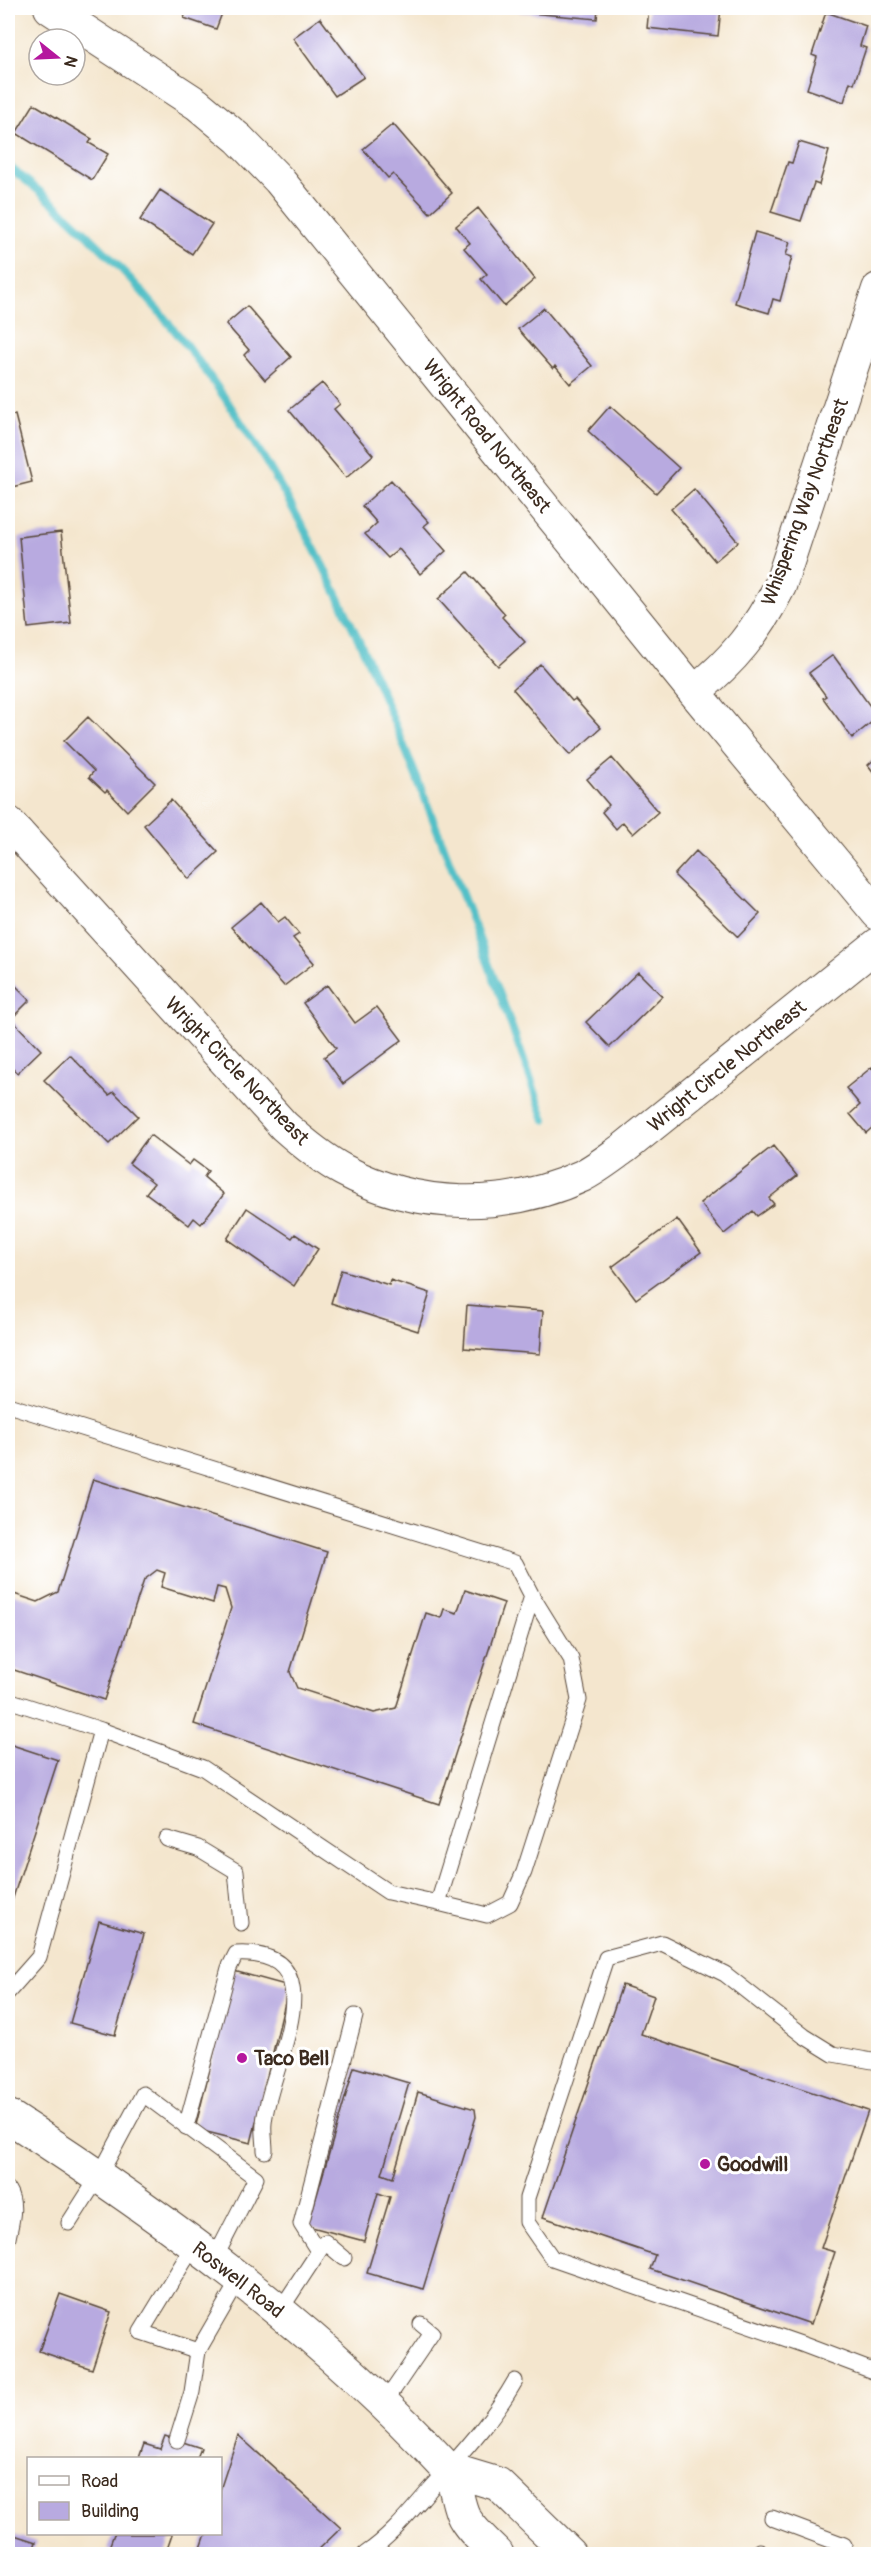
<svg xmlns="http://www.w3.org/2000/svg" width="886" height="2562" font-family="Pangolin,sans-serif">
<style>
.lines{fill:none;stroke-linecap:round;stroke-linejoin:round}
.stream{stroke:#52c0c7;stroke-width:8}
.building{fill:#b8aae0}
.lane-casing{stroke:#574638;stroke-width:17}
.street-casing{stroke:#574638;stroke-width:34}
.primary-casing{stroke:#574638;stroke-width:35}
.lane{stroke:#fff;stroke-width:15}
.street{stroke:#fff;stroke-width:32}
.primary{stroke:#fff;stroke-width:33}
.poi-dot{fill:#b5179e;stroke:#fff;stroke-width:2}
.labels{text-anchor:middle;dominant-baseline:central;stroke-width:6;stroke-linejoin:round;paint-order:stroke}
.street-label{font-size:20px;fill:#3b2a1e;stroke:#fff}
.poi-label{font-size:20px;font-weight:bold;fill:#3b2a1e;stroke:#fff;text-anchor:start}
</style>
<rect width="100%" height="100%" fill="#fff"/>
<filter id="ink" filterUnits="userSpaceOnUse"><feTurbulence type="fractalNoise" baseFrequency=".0167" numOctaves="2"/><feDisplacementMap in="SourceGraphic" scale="12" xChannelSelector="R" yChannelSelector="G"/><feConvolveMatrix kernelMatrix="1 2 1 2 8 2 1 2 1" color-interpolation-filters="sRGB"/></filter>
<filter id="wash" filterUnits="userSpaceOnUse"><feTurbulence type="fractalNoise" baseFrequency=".008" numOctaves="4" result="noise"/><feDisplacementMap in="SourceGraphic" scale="24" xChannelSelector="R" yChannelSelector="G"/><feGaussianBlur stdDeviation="1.35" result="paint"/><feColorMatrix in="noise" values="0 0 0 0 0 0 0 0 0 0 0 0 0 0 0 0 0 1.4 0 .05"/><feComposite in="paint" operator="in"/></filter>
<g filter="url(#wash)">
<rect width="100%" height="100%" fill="#f4e6ce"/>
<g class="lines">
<path class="stream" d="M 8,166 C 228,335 339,575 436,827 C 474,924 511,1022 545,1120"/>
</g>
<g id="blocks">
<path class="building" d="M 188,8 L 224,8 L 216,29 L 184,18 Z
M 519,8 L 598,8 L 597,19 L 519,12 Z
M 649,8 L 721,8 L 718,36 L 647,28 Z
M 826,12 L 866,26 L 860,46 L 866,48 L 854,84 L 850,82 L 844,102 L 807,89 L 817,57 L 812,55 Z
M 320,18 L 364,77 L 335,96 L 293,38 Z
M 34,104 L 92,139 L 89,143 L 108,154 L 92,180 L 16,133 Z
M 393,124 L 452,193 L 430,213 L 393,174 L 388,178 L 363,149 Z
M 799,142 L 829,151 L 819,185 L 814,183 L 801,221 L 771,212 L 788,162 L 792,163 Z
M 160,190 L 212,224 L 192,254 L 140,220 Z
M 478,208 L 535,279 L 504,306 L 481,279 L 487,274 L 464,248 L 470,243 L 456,226 Z
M 755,232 L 790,242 L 786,255 L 792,257 L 780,301 L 773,299 L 769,313 L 735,303 Z
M 247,306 L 291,357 L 265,380 L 244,355 L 249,350 L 226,324 Z
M 544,308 L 592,366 L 570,384 L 555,366 L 553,369 L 518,329 Z
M 322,383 L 340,404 L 334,409 L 373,455 L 346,478 L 289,410 Z
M 610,406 L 679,468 L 656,493 L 588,431 Z
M 15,415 L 32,482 L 8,488 L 8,416 Z
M 391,480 L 429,522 L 424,526 L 446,551 L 420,574 L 399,549 L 388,558 L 365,534 L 377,523 L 362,506 Z
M 694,489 L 738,542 L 715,561 L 671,509 Z
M 61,532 L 71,623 L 28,628 L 19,537 Z
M 468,572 L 505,614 L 502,617 L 525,642 L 498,666 L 438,599 Z
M 833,655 L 878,717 L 852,738 L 823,698 L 826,696 L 809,673 Z
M 540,664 L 572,701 L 575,699 L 601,728 L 570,755 L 513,689 Z
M 88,717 L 155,783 L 127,811 L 107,790 L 105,792 L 89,777 L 94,771 L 64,741 Z
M 878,756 L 878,778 L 868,765 Z
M 612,758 L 658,812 L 633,834 L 623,822 L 616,829 L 602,812 L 609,805 L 587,779 Z
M 171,800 L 218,852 L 189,879 L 144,825 Z
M 696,851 L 760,914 L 738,937 L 674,875 Z
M 261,902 L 278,922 L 285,917 L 299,934 L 293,938 L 314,963 L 284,986 L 231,927 Z
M 638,972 L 662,996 L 610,1047 L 586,1022 Z
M 8,978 L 30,1000 L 11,1019 L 41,1050 L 17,1073 L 8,1064 Z
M 327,985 L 355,1023 L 377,1007 L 402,1040 L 343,1084 L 324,1057 L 336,1048 L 303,1003 Z
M 70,1055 L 109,1095 L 114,1092 L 138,1116 L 109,1144 L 44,1080 Z
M 872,1067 L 878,1076 L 878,1134 L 873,1127 L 866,1133 L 850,1114 L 860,1105 L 846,1088 Z
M 150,1135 L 189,1165 L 193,1160 L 208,1171 L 204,1177 L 224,1194 L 201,1224 L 194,1218 L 189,1225 L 146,1193 L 154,1183 L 129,1163 Z
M 773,1146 L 797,1176 L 769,1198 L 774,1204 L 757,1216 L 753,1211 L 724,1234 L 700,1203 Z
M 247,1208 L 292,1238 L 295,1234 L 318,1249 L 294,1286 L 227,1239 Z
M 677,1219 L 701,1252 L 636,1299 L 612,1267 Z
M 341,1270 L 389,1285 L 390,1280 L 430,1293 L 418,1331 L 331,1303 Z
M 467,1305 L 543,1311 L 540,1354 L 464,1348 Z
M 93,1479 L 327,1552 L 290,1672 L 297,1688 L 374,1713 L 396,1708 L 426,1613 L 441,1618 L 444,1609 L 457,1613 L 465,1590 L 504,1603 L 439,1804 L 194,1724 L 231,1608 L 225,1589 L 217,1587 L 213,1603 L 161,1587 L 165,1573 L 157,1570 L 144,1580 L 104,1700 L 8,1668 L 8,1592 L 38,1602 L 58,1592 Z
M 9,1744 L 58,1760 L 8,1913 L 8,1748 Z
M 99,1921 L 144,1934 L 115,2035 L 70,2023 Z
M 234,1971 L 289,1986 L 251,2143 L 195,2129 Z
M 622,1985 L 654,1996 L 641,2034 L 868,2111 L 821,2248 L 835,2252 L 811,2324 L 650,2269 L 655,2255 L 543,2217 Z
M 354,2067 L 409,2083 L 382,2174 L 393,2178 L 418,2092 L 475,2109 L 476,2117 L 423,2289 L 367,2273 L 390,2197 L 378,2193 L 364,2241 L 308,2226 Z
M 60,2294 L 111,2312 L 92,2369 L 39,2351 Z
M 238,2435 L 341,2528 L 314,2554 L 199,2554 L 206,2534 L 220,2534 L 220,2490 Z
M 165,2436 L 201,2448 L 197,2458 L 139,2458 L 144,2444 L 160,2449 Z
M 8,2533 L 36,2542 L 32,2554 L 8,2554 Z
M 114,2534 L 172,2534 L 165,2554 L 121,2554 L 108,2550 Z"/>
</g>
</g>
<g filter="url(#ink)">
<use href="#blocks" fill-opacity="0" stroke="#574638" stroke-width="1.5"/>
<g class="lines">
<g class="lane-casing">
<path id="lane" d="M 8,1405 L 515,1563 L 532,1596 L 438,1903 L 388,1892 L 203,1768 L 101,1730
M 8,1700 L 101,1730 L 39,1957 L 8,1992
M 167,1839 L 198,1848 L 236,1871 L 241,1923
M 438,1903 L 487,1915 L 510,1903 L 524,1872 L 579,1700 L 571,1659 L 532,1596
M 878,2062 L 833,2054 L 804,2036 L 725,1974 L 662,1943 L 606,1958 L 527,2198 L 527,2222 L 552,2258 L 804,2345 L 878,2373
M 186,2127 L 229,1968 L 236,1954 C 342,1949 268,2069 264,2123 C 263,2132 265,2142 265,2151
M 8,2190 C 17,2205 11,2222 8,2238
M 69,2223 L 99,2176 L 143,2094 L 256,2178 L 214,2260
M 194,2245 L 141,2332 L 198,2351
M 318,2251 L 301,2224 L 355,2016
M 279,2312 L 325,2242 L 344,2258
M 383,2405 L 432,2333 L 421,2324
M 177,2440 L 192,2392 L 198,2351 L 239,2280
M 772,2518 L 844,2545
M 365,2554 C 392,2536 411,2511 433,2486 C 462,2453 493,2420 515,2381
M 759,2554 L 760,2551"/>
</g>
<g class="street-casing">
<path id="street" d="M 50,8 L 197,104 L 239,139 L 279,180 L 694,692 L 878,914
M 694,692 C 734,660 757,631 780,586 L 878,289
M 8,822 L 284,1126 C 302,1142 321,1158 343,1170 C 417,1210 506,1211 582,1176 C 596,1169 610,1158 624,1148 L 878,944"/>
</g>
<g class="primary-casing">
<path id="primary" d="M 8,2116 C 164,2217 318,2329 445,2466 C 457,2479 456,2502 464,2517 C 471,2530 486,2543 497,2554
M 448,2469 L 498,2484 L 570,2554"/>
</g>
<use href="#lane" class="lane"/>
<use href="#street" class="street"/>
<use href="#primary" class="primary"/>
</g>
</g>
<g class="poi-dot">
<circle cx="242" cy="2058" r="6"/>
<circle cx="705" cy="2164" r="6"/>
</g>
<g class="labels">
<g class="street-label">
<text transform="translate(487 436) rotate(51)">Wright Road Northeast</text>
<text transform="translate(805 502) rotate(-70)">Whispering Way Northeast</text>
<text transform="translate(727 1066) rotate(-39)">Wright Circle Northeast</text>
<text transform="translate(237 1071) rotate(46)">Wright Circle Northeast</text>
<text transform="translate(238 2280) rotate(38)">Roswell Road</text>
</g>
<g class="poi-label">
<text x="254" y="2058">Taco Bell</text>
<text x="717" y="2164">Goodwill</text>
</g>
</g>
<rect width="886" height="2562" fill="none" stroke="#fff" stroke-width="30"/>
<rect x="27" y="2457" width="195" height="78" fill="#ffffff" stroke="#b1aaa5" stroke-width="1.5"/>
<rect x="39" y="2476" width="30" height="9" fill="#ffffff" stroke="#b1aaa5" stroke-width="1.5"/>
<text x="81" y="2487" font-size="18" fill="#3b2a1e">Road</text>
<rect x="39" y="2502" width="30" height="18" fill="#b8aae0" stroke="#b1aaa5" stroke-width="1.5"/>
<text x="81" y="2517" font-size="18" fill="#3b2a1e">Building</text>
<g transform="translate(57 57) rotate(108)"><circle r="28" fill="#ffffff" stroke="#b1aaa5" stroke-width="1.5"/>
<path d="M0-4.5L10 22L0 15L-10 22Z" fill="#b5179e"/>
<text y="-9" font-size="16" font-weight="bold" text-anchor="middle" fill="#3b2a1e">N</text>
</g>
</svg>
